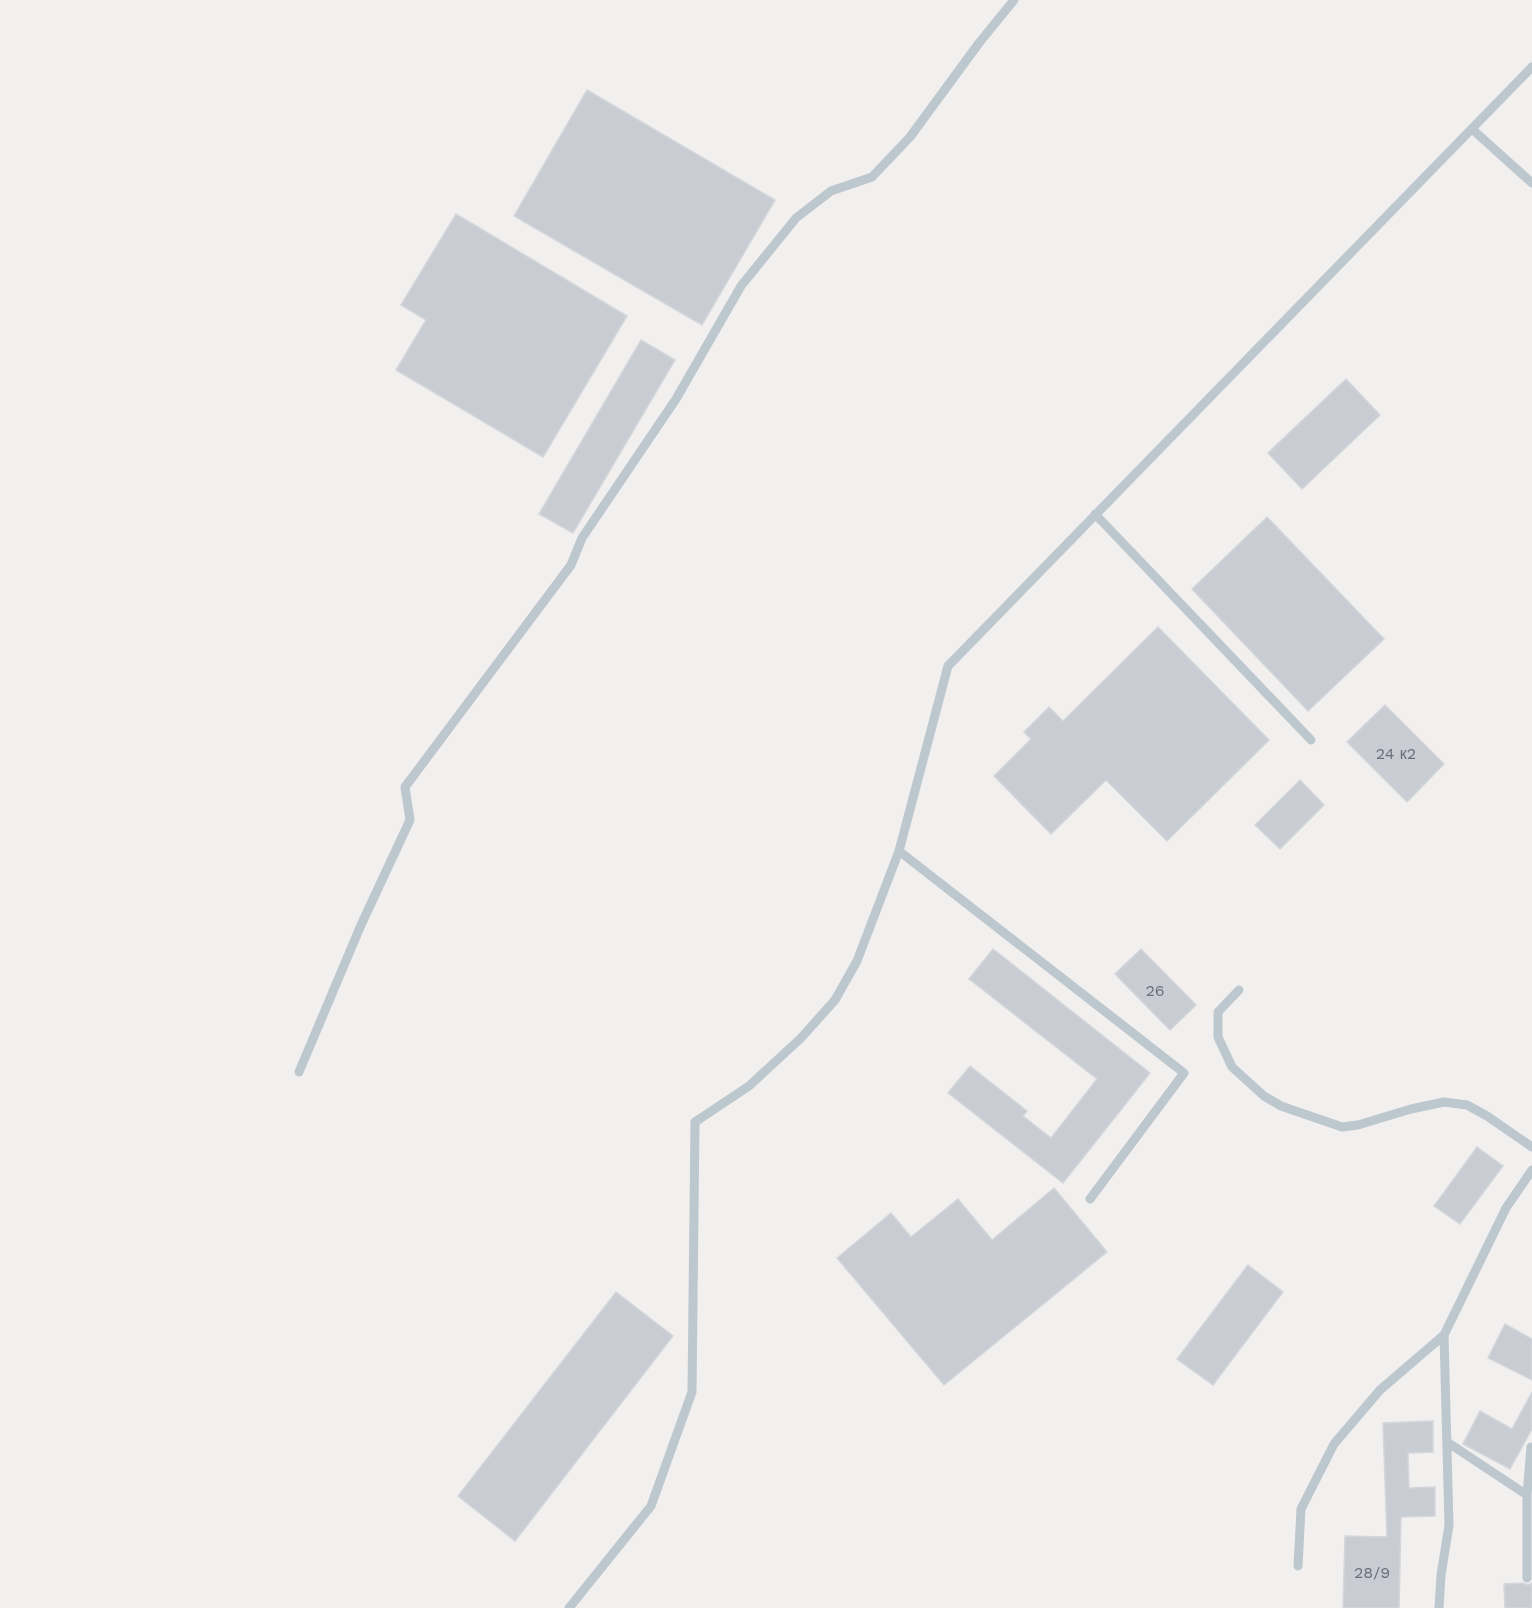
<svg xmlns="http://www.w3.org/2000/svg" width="1532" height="1608" font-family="'Work Sans',sans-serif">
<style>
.building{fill:#c9ccd2;stroke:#d3d6db;stroke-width:1.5}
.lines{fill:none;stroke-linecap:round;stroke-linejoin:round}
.service{stroke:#bdc7ce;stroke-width:9}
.labels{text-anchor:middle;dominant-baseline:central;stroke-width:4.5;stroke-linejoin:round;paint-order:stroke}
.number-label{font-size:16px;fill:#68717a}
</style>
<rect width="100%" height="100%" fill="#f2efef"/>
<path class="building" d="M 587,90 L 775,200 L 702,325 L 514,216 Z
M 456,214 L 627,316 L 543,457 L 396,370 L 426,320 L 401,305 Z
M 641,340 L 675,360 L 573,533 L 539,514 Z
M 1346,379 L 1380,415 L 1302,489 L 1268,453 Z
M 1267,517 L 1384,639 L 1308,711 L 1192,589 Z
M 1158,627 L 1269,740 L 1167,841 L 1106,780 L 1051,834 L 994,776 L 1031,739 L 1024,732 L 1049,707 L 1063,721 Z
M 1385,705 L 1444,764 L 1407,802 L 1347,742 Z
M 1300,780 L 1324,805 L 1280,849 L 1255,825 Z
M 993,949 L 1150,1073 L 1063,1183 L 948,1093 L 970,1066 L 1027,1111 L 1023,1116 L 1051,1138 L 1097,1079 L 969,979 Z
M 1141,949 L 1196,1005 L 1170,1030 L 1115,974 Z
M 1477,1147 L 1503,1166 L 1460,1224 L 1434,1206 Z
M 1054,1188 L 1107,1252 L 944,1385 L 837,1258 L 891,1213 L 911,1237 L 958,1199 L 992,1240 Z
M 1248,1265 L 1283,1292 L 1213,1385 L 1177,1359 Z
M 616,1292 L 673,1336 L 515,1541 L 458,1496 Z
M 1505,1324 L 1532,1339 L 1532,1380 L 1488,1358 Z
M 1532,1392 L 1532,1429 L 1510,1469 L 1463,1444 L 1480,1411 L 1512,1429 Z
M 1433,1421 L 1433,1452 L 1408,1453 L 1409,1488 L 1435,1487 L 1435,1516 L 1401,1517 L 1399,1608 L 1343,1608 L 1345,1536 L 1387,1537 L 1383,1423 Z
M 1523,1583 L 1528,1585 L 1532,1583 L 1532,1608 L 1505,1608 L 1504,1584 Z"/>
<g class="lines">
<path class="service" d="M 1472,129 L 1532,183
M 1095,514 L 1311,740
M 899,851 L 1184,1073 L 1090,1199
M 1239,990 L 1218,1012 L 1218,1037 L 1232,1067 L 1264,1096 L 1281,1106 L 1342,1127 L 1358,1125 L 1411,1109 L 1444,1102 L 1467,1105 L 1487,1116 L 1532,1147
M 299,1072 L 361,925 L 410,820 L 405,787 L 571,565 L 582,538 L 676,399 L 741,286 L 796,218 L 831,191 L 872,177 L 910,137 L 979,43 L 1014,0
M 1447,1442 L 1527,1495 L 1531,1447
M 1298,1566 L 1301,1509 L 1334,1444 L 1380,1390 L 1444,1335
M 1527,1578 L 1527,1495
M 569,1608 L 651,1506 L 692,1392 L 695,1122 L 749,1086 L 801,1038 L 835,1000 L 857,961 L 899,851 L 948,666 L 1532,67
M 1439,1608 L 1441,1575 L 1449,1525 L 1444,1335 L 1506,1208 L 1532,1170"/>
</g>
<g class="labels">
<g class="number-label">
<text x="1396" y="753">24 к2</text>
<text x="1155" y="990">26</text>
<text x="1372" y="1572">28/9</text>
</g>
</g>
</svg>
